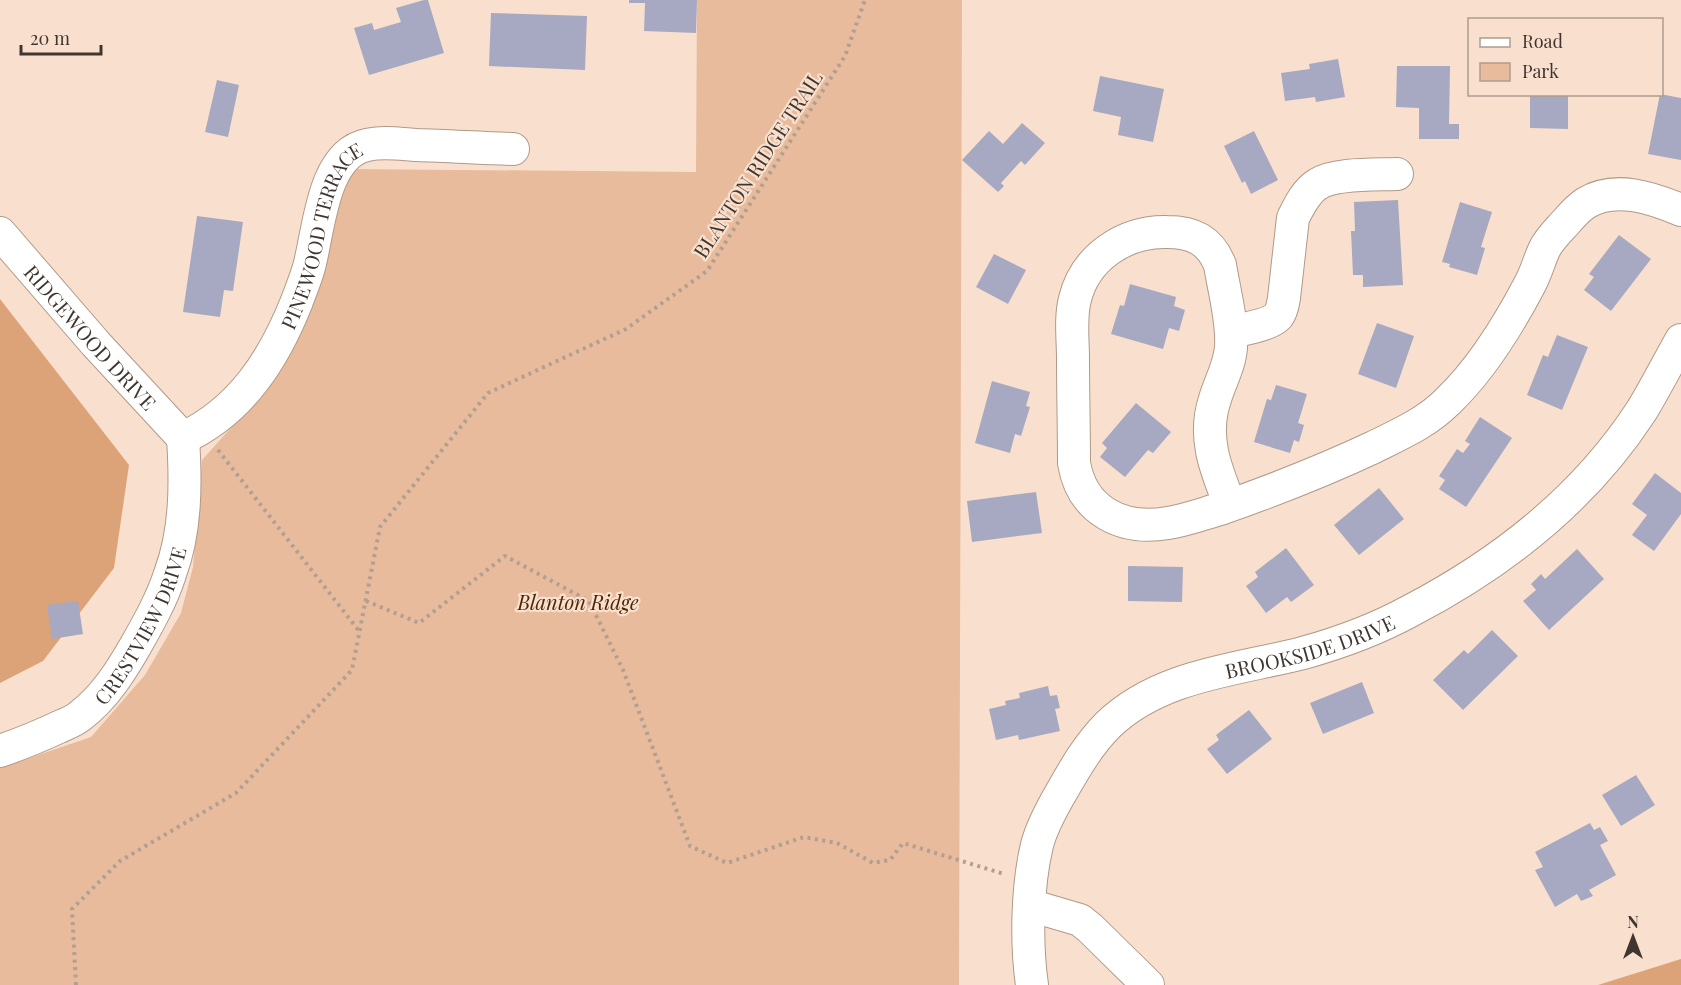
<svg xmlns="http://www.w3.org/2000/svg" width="1681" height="985" font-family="'Playfair Display',serif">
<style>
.green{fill:#e7bb9b}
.forest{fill:#dca378}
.building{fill:#a7a8c1}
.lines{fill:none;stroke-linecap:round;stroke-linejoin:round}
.minor-casing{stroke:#b09988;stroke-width:34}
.path{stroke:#b29f91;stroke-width:4;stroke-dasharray:3 4.5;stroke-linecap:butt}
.minor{stroke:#fff;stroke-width:32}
.labels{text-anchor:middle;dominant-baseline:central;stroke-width:4.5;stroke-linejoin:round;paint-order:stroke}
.street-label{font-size:20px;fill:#40362f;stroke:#f9e0ce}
.park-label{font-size:20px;font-style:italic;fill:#4c2704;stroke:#f9e0ce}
</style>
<rect width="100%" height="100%" fill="#f9e0ce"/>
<path class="green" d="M 697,0 L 962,0 L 959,985 L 0,985 L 0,768 L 91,737 L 145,675 L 181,613 L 193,567 L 202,460 L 246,411 L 334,193 L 349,169 L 696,172 Z"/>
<path class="forest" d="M 0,299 L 129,465 L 114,568 L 43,661 L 0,683 Z
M 1681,959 L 1681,985 L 1598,985 Z"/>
<path class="building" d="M 424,0 L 428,0 L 444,53 L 369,75 L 354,28 L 372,23 L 374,30 L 401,22 L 396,8 Z
M 629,0 L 697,0 L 696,33 L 644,31 L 645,3 L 629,3 Z
M 491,13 L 587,16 L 585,70 L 489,66 Z
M 1338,59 L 1345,97 L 1316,102 L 1315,97 L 1285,101 L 1281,73 L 1310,69 L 1309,64 Z
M 1397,66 L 1450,66 L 1449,124 L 1459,124 L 1459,139 L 1419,139 L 1419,108 L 1396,107 Z
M 1100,76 L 1164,89 L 1153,142 L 1118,135 L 1121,117 L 1093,111 Z
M 217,80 L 239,85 L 228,137 L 205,132 Z
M 1530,94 L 1568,94 L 1568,129 L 1530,128 Z
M 1660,94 L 1681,98 L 1681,160 L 1648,154 Z
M 1022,123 L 1045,143 L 1025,165 L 1021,161 L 1001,183 L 1004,186 L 998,192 L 962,160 L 989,131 L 1003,144 Z
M 1254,131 L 1278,180 L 1251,194 L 1245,181 L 1242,183 L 1224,146 Z
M 1398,200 L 1403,285 L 1363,287 L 1363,275 L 1353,275 L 1351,231 L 1355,231 L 1354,202 Z
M 1460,202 L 1492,212 L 1481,247 L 1485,248 L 1477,275 L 1449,267 L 1450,264 L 1442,262 Z
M 197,216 L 243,222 L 233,291 L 224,290 L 220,317 L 183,312 Z
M 1619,235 L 1651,259 L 1611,311 L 1584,290 L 1594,277 L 1589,274 Z
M 994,254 L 1026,270 L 1008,304 L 976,287 Z
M 1130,284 L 1176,297 L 1174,306 L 1185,310 L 1179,331 L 1169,328 L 1163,349 L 1111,334 L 1120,305 L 1124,306 Z
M 1377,323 L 1414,336 L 1396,388 L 1358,374 Z
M 1557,335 L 1588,347 L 1562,410 L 1527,395 L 1543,355 L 1548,357 Z
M 992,381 L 1030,392 L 1026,406 L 1030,407 L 1021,436 L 1015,434 L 1010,453 L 975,443 Z
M 1276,385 L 1307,394 L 1298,423 L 1304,425 L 1299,442 L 1294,440 L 1290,453 L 1254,442 L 1267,399 L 1271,400 Z
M 1136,403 L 1171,432 L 1153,453 L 1148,450 L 1125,477 L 1100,457 L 1107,448 L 1102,443 Z
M 1480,417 L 1512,438 L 1466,507 L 1439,489 L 1445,480 L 1439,476 L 1457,449 L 1463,453 L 1470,444 L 1465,441 Z
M 1655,473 L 1681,493 L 1681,514 L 1654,551 L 1632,535 L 1647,515 L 1632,504 Z
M 1379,488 L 1404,519 L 1359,555 L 1334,525 Z
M 1036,492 L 1042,533 L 972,542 L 967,501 Z
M 1286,548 L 1314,585 L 1291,602 L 1287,597 L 1266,613 L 1246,586 L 1258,577 L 1255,572 Z
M 1577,549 L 1604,579 L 1549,630 L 1523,601 L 1536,590 L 1531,584 L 1541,574 L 1545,579 Z
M 1128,566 L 1183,567 L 1182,602 L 1128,601 Z
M 78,601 L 83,634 L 52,639 L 47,605 Z
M 1492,630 L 1518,656 L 1463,710 L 1433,680 L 1464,650 L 1468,654 Z
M 1362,682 L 1374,713 L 1323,734 L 1310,703 Z
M 1048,686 L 1050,696 L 1057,695 L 1060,708 L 1055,709 L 1060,731 L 1019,740 L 1018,735 L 996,740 L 989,709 L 1006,705 L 1005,701 L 1020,698 L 1019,693 Z
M 1249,710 L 1272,739 L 1227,774 L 1207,749 L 1219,740 L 1216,735 Z
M 1636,775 L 1655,805 L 1621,826 L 1602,795 Z
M 1590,823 L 1594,830 L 1600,827 L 1608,841 L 1600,845 L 1616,875 L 1589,890 L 1593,896 L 1581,901 L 1577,894 L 1555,907 L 1535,870 L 1543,867 L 1535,852 Z"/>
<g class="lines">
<g class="minor-casing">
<g id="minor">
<path id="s1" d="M 0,233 L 96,344 L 183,438"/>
<path d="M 1231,332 C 1243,329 1270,325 1278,316 C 1282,311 1283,304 1284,298 L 1293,218 C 1299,206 1306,191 1318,184 C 1335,173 1376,175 1397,174"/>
<path id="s2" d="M 183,438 C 241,411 274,359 297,301 C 301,290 306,278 309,267 C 319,231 322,154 367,145 C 382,141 401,144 417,145 C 449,146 481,148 513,149"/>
<path d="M 1230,505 C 1216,470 1202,437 1215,399 C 1220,382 1230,365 1231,347 C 1233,323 1224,290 1220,265 C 1210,240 1193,232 1167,232 C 1124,231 1085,258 1075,299 C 1070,318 1073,339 1073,358 C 1073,393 1074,428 1074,463 C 1082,511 1122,531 1168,523 C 1187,520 1205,513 1223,508 C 1274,490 1325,470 1374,447 C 1400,434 1426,423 1447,402 C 1480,371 1509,324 1530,284 C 1536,273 1539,261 1544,250 C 1549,239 1558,231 1566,222 C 1572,215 1578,208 1586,203 C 1615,185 1652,198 1681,210"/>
<path id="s3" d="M 0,751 C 20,744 40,736 59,727 C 66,724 74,721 80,716 C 105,697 121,671 136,645 C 149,622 162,599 170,574 C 186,531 186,484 183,438"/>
<path d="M 1029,905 L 1080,920 L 1090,928 L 1148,985"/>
<path id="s4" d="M 1032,985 C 1026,943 1027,887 1037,845 C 1042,826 1052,808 1062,791 C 1075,768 1089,744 1108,725 C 1160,675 1236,670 1303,653 C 1339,643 1377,629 1410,611 C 1502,563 1585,498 1642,410 C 1656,387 1668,363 1681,340"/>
</g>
</g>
<path class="path" d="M 218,450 L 359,631
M 366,601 L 419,623 L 505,556 L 589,601 L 623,670 L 690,846 L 727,863 L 804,837 L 837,843 L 873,863 L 890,860 L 903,843 L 1004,874
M 76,985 L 72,909 L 120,861 L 236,793 L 352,670 L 380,527 L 488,393 L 626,329 L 707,271 L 845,56 L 865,0"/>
<use href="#minor" class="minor"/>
</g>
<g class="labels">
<g class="street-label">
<text transform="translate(757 164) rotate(-57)">BLANTON RIDGE TRAIL</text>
<text stroke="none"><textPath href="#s2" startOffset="254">PINEWOOD TERRACE</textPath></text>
<text stroke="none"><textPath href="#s1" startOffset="138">RIDGEWOOD DRIVE</textPath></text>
<text stroke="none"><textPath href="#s3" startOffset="198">CRESTVIEW DRIVE</textPath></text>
<text stroke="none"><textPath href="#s4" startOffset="500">BROOKSIDE DRIVE</textPath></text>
</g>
<g class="park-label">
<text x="578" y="601">Blanton Ridge</text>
</g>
</g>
<rect x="1468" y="18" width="195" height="78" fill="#f9e0ce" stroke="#af9c8e" stroke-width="1.5"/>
<rect x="1480" y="38" width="30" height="9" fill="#ffffff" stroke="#af9c8e" stroke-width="1.5"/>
<text x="1522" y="48" font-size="18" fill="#40362f">Road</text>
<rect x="1480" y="63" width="30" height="18" fill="#e7bb9b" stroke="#af9c8e" stroke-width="1.5"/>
<text x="1522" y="78" font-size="18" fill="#40362f">Park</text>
<g transform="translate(1633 937)" stroke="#f9e0ce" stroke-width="4.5" paint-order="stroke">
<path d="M0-4.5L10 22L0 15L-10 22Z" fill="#40362f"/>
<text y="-9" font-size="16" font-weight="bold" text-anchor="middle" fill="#40362f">N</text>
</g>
<path d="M21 45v9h80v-9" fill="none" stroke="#40362f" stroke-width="3"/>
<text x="30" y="45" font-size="18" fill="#40362f" stroke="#f9e0ce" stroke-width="4.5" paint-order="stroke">20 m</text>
</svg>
